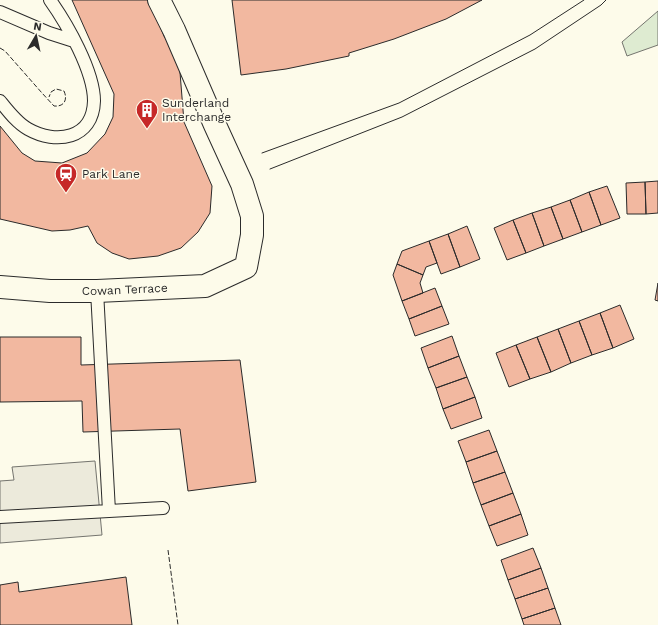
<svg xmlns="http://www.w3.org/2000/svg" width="658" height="625" font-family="'Work Sans',sans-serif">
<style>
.green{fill:#deebd1;stroke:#74746e}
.parking{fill:#eceadb;stroke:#74746e}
.building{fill:#f2b8a0;stroke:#2b2b2b}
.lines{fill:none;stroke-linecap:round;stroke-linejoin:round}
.service-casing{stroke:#2b2b2b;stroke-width:14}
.minor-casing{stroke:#2b2b2b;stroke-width:24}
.service{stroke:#fdfbea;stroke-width:12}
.minor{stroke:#fdfbea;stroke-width:22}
.tram{stroke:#2b2b2b;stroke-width:1}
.fence{stroke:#2b2b2b;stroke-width:1;stroke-dasharray:5 2;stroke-linecap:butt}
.labels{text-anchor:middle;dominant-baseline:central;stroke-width:3;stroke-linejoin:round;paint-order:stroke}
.poi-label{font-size:12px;fill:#2b2b2b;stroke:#fdfbea;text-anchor:start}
.street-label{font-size:12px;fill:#2b2b2b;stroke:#fdfbea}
</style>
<rect width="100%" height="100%" fill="#fdfbea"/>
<path class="green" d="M 658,11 L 658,45 L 627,56 L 622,42 Z"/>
<path class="parking" d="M 95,461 L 102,535 L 0,543 L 0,481 L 14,480 L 12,467 Z"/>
<path class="building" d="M 72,0 L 149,0 L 164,36 L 179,60 L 184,122 L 212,186 L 210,213 L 198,232 L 181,248 L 158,256 L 129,259 L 112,253 L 97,243 L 88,226 L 70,230 L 52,231 L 0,219 L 0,126 L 22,153 L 35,161 L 62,163 L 87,153 L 105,134 L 113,117 L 114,94 Z
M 232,0 L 482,0 L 446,19 L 394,39 L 349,53 L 349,56 L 286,69 L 241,75 Z
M 658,181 L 658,213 L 646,214 L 645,182 Z
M 645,182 L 646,214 L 627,214 L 626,183 Z
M 607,186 L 620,218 L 601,225 L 589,192 Z
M 589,192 L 601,225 L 582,232 L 570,200 Z
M 570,200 L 582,232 L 563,239 L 551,207 Z
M 551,207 L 563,239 L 544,246 L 532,213 Z
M 532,213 L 544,246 L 526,253 L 513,220 Z
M 513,220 L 526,253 L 507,260 L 494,228 Z
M 467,226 L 480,259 L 460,267 L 448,234 Z
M 448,234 L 460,267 L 441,274 L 429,241 Z
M 429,241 L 437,263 L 426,267 L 423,275 L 397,264 L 402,251 Z
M 397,264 L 423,275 L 420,283 L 423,293 L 402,301 L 393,275 Z
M 658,283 L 658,301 L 655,300 Z
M 435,288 L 442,306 L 409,319 L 402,301 Z
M 620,305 L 634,339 L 613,348 L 600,313 Z
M 442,306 L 449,324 L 415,336 L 409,319 Z
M 600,313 L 613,348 L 592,355 L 579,321 Z
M 579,321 L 592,355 L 571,363 L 558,329 Z
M 558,329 L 571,363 L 551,372 L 537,337 Z
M 452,336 L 459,356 L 428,368 L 421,348 Z
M 0,337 L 81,337 L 81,365 L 240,360 L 256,482 L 188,491 L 180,429 L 83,432 L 82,401 L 0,402 Z
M 537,337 L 551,372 L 530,379 L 516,345 Z
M 516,345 L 530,379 L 509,387 L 496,353 Z
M 459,356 L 467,377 L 436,388 L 428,368 Z
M 467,377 L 475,397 L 443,409 L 436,388 Z
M 475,397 L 482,418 L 451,429 L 443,409 Z
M 489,430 L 497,451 L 466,462 L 458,441 Z
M 497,451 L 505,472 L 473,483 L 466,462 Z
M 505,472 L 513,493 L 481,505 L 473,483 Z
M 513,493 L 521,514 L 489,526 L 481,505 Z
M 521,514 L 528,535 L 497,546 L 489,526 Z
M 533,548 L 541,568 L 508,580 L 501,560 Z
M 541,568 L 548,588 L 515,599 L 508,580 Z
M 126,577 L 132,625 L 0,625 L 0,585 L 18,582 L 19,592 Z
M 548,588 L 555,608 L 522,619 L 515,599 Z
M 555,608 L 561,625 L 524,625 L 522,619 Z"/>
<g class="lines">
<g class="service-casing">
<path id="service" d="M 0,12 L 49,33 L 74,41
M 0,101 C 8,111 17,123 28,129 C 56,145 93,139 94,101 C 94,71 67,24 50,0
M 97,291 L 109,511 L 163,508
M 0,517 L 109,511"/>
</g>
<g class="minor-casing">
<g id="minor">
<path id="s1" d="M 0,287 L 50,291 L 97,291 L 205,286 L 246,267 L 252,235 L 252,216 L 242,184 L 215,125 L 174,30 L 159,0"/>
</g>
</g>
<use href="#service" class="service"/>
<use href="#minor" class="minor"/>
<path class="tram" d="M 262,153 L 399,103 L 530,35 L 584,0
M 270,169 L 402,117 L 535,49 L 601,5 L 606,0"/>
<path class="fence" d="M 0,48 L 5,51 L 42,93 L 54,106 C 64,107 68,100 64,91 L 56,89 L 51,92 L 49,97
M 168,550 L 178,625"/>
</g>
<defs>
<g id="building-pin" transform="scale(1.15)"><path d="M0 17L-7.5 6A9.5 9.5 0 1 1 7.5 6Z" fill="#c62828" stroke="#fdfbea"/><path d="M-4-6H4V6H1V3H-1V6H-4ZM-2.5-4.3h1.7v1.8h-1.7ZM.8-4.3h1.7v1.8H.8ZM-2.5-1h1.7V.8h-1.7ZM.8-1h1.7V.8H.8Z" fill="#fff"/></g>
<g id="station-pin" transform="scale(1.15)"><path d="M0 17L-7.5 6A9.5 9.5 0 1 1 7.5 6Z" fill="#c62828" stroke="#fdfbea"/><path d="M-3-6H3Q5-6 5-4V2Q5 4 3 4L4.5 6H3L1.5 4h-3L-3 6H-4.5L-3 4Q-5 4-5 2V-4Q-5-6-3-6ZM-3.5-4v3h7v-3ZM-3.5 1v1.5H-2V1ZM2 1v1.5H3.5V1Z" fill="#fff"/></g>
</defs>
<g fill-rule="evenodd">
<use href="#building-pin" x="147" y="110"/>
<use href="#station-pin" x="66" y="174"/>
</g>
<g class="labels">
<g class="poi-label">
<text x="162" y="103">Sunderland<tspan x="162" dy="14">Interchange</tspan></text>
<text x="82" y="174">Park Lane</text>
</g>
<g class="street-label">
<text stroke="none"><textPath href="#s1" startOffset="125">Cowan Terrace</textPath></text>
</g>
</g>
<g transform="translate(36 36) rotate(9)" stroke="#fdfbea" stroke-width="3" paint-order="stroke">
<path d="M0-3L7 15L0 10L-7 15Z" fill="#2b2b2b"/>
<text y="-6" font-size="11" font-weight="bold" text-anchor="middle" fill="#2b2b2b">N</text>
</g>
</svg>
